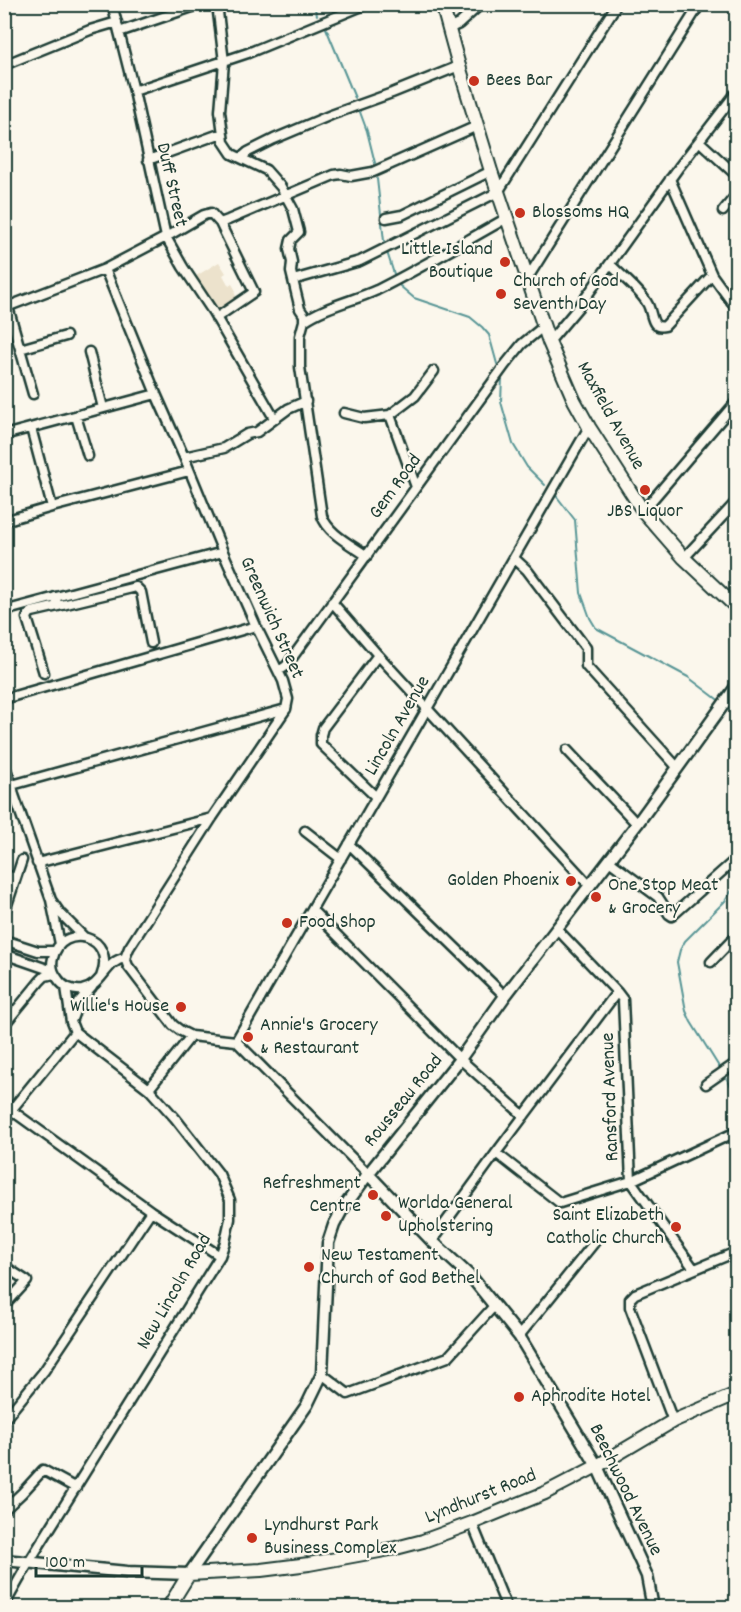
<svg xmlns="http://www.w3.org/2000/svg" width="741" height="1612" font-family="Dekko,sans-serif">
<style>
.built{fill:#ece2cc}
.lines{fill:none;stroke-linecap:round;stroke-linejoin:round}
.stream{stroke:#599696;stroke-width:2}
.minor-casing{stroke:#1f3d34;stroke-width:13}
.tertiary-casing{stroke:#1f3d34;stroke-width:15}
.secondary-casing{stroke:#1f3d34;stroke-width:16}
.minor{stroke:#fbf7ec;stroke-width:8}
.tertiary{stroke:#fbf7ec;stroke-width:10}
.secondary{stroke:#fbf7ec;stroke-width:12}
.poi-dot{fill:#c8321e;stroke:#fbf7ec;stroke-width:2}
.labels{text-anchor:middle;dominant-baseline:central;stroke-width:4.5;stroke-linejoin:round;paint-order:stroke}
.poi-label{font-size:20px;fill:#1f3d34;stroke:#fbf7ec;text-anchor:start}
.street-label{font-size:20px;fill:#1f3d34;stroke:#fbf7ec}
</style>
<rect width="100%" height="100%" fill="#fbf7ec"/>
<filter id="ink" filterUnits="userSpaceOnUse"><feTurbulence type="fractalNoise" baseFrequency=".0167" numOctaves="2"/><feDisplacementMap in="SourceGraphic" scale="12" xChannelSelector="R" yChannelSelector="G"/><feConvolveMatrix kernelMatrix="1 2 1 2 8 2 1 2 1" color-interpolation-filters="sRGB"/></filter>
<g filter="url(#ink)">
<path class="built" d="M 219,262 L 226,273 L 223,275 L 229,286 L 232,284 L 236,291 L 234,292 L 239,302 L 215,316 L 193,278 Z"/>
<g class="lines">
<path class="stream" d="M 313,4 L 317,15
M 326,28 L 355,98
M 360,112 L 367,131 L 375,163
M 377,179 L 384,241
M 387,252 L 394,274
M 400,286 L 414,298 L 470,317 L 482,327 L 489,335 L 497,364
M 502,377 L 501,402 L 513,444 L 527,467 L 545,485
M 554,493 L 575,520 L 581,593 L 590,618 L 596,628 L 688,677 L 721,702
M 726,705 L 736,716
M 721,1070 L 691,1022 L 686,1011 L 677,962 L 680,950 L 685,941 L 725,901 L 736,884
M 724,1074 L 736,1095"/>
<g class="minor-casing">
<path id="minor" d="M 112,4 L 134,91 L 166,237 L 183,267 L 213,312 L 274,418
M 217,4 L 224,62 L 220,111 L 224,142 L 232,154 L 266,170 L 281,187 L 293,209 L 299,232 L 291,240 L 289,249 L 292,262 L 291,272 L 300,309 L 304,315 L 304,321
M 448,29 L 459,24 L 481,4
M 119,32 L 201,4
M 4,65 L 90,30 L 117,22
M 134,91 L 248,53 L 367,4
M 699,141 L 736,175
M 241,158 L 248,152 L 274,139 L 331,115 L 392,93 L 459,66
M 148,160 L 222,133
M 670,179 L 712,275 L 736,308
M 723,211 L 736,195
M 386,218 L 402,215 L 491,171
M 610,264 C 621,276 639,289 647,303 C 653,312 650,330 665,326 L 712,275
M 105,269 L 156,394 L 184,457 L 223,552 L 256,626 L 283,681 L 288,699 L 286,709 L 212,818 L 129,948 L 125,958
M 527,279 L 700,4
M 293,280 L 360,261 L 498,192 L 617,4
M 8,307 L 33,394
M 4,308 L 105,269 L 166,237 L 204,215 L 211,213 L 220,223 L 228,220 L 334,175 L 341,174 L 351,176 L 373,172 L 477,126
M 216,318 L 254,292 L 220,223
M 549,342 L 581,304 L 679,167 L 736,93
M 20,349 L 66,336
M 89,352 L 103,408
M 344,413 L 364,418 L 390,415 L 415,396 L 434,371
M 390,415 L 416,487
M 76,416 L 88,456
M 31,428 L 52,507
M 4,435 L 156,394
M 184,457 L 224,448 L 247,434 L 257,432 L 288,409 L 306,401
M 643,511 L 736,402
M 4,521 L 52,507 L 189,471
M 367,556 C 352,545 328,534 322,516 L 300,367 L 300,336 L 304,321 C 326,306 353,301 377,290 C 421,268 464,242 507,218
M 514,558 L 527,570 L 586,648 L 586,666 L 678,768
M 684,558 L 736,502
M 55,597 L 58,606 L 136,587 L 141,592 L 151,643
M 332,602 L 378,655 L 590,886
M 4,611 L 223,552
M 278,670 C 285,669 288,664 292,658 L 505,365 L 522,344 L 544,326
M 44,673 L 27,618 L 29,614 L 32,612 L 58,606
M 4,699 L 256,626
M 567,750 L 637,824
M 4,764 L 12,785 L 14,795 L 51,900
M 12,785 L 286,709
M 4,797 L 14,795
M 376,797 L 321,744 L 321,735 L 323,728 L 378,655
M 305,831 L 341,859
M 349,844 L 505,996
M 609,861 L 658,897 L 669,914 L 672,916 L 736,859
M 37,863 L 212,818
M 4,875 L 16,878
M 312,910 L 460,1059 L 524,1116
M 4,914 L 22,860
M 557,929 L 617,992 L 623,1000 L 631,1181 L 694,1269
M 4,940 L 38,951 L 55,951
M 60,944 L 51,900 L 60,913 L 84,937
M 4,954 L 53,971
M 125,958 L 128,966 L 173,1025 L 181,1031 L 191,1036 L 236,1041 L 368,1174
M 711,962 L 736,936
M 101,977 C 118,934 61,922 53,958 C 51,965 53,973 58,979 C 63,987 73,991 82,990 C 102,987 106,960 125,958
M 66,987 L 71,1022 L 75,1032
M 72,1019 L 78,1003 L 92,987
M 4,1025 L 40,981 L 45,976 L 54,974
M 236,1041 L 589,427
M 706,1084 L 736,1063
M 149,1089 L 191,1036
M 11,1110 L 151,1211 L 220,1256
M 4,1119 L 75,1032
M 496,1153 L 560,1203 L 631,1181 L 736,1132
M 432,1241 L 496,1153 L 617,992
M 4,1266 L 27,1281 L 4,1306
M 519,1336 L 594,1243
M 322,1374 L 348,1394 L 448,1357 L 494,1306
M 4,1420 L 44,1371 L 151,1211
M 673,1421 L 630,1307 L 630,1299 L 635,1294 L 736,1252
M 4,1510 L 22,1493 L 43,1470 L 76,1488
M 472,1523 L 507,1608
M 4,1606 L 29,1562 L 220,1256 L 225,1242 L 230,1219 L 230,1200 L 219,1174 L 175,1118 L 149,1089 L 75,1032"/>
</g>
<g class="tertiary-casing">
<path id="tertiary" d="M 368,1174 L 432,1241 L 473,1279 L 519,1336 L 597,1466 L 647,1576 L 653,1608
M 4,1560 L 127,1572 L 189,1574 L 307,1405 L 322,1374 L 328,1243 L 334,1225 L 342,1210 L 368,1174 L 460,1059 L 505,996 L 637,824 L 736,687"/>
</g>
<g class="secondary-casing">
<path id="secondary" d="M 442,4 L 459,66 L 491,171 L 549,342 L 574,400 L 589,427 L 643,511 L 684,558 L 736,607
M 168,1608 L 189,1574 L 261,1570 L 309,1564 L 396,1548 L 423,1541 L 472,1523 L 545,1493 L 597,1466 L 673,1421 L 736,1394"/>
</g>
<use href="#minor" class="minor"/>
<use href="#tertiary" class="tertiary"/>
<use href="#secondary" class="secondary"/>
</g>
</g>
<g class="poi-dot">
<circle cx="474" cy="81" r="6"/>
<circle cx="520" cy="213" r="6"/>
<circle cx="505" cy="262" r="6"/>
<circle cx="501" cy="294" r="6"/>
<circle cx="645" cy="490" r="6"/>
<circle cx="571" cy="881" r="6"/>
<circle cx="596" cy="897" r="6"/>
<circle cx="287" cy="923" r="6"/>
<circle cx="181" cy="1007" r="6"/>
<circle cx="248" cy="1037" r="6"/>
<circle cx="373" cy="1195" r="6"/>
<circle cx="386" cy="1216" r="6"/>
<circle cx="676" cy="1227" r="6"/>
<circle cx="309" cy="1267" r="6"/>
<circle cx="519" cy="1397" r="6"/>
<circle cx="252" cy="1538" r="6"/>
</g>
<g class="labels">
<g class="poi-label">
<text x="486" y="81">Bees Bar</text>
<text x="532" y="213">Blossoms HQ</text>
<text x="493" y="250" text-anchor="end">Little Island<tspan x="493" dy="23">Boutique</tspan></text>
<text x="513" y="282">Church of God<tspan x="513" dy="23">Seventh Day</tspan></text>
<text x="645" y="512" text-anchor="middle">JBS Liquor</text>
<text x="559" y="881" text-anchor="end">Golden Phoenix</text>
<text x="608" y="886">One Stop Meat<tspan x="608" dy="23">&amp; Grocery</tspan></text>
<text x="299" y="923">Food Shop</text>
<text x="169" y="1007" text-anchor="end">Willie's House</text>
<text x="260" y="1026">Annie's Grocery<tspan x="260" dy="23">&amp; Restaurant</tspan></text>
<text x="361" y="1184" text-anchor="end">Refreshment<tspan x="361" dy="23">Centre</tspan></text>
<text x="398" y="1204">Worlda General<tspan x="398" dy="23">Upholstering</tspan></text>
<text x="664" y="1216" text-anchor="end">Saint Elizabeth<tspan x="664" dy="23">Catholic Church</tspan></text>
<text x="321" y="1256">New Testament<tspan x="321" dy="23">Church of God Bethel</tspan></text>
<text x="531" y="1397">Aphrodite Hotel</text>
<text x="264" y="1526">Lyndhurst Park<tspan x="264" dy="23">Business Complex</tspan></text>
</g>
<g class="street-label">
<text transform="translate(171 185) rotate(77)">Duff Street</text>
<text transform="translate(610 416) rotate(61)">Maxfield Avenue</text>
<text transform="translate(396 487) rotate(-54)">Gem Road</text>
<text transform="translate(271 618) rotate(66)">Greenwich Street</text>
<text transform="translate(398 726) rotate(-60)">Lincoln Avenue</text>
<text transform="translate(611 1097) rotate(-92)">Ransford Avenue</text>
<text transform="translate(404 1101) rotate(-51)">Rousseau Road</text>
<text transform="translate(175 1292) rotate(-60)">New Lincoln Road</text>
<text transform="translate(625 1490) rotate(64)">Beechwood Avenue</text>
<text transform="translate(481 1497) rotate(-22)">Lyndhurst Road</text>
</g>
</g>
<rect width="741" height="1612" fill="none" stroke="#fbf7ec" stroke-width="24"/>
<rect x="12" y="12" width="717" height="1588" fill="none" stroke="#1f3d34" stroke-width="2" filter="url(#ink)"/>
<path d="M36 1567v9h106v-9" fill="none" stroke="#1f3d34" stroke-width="3"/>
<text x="45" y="1567" font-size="18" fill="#1f3d34" stroke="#fbf7ec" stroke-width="4.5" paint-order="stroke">100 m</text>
</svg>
